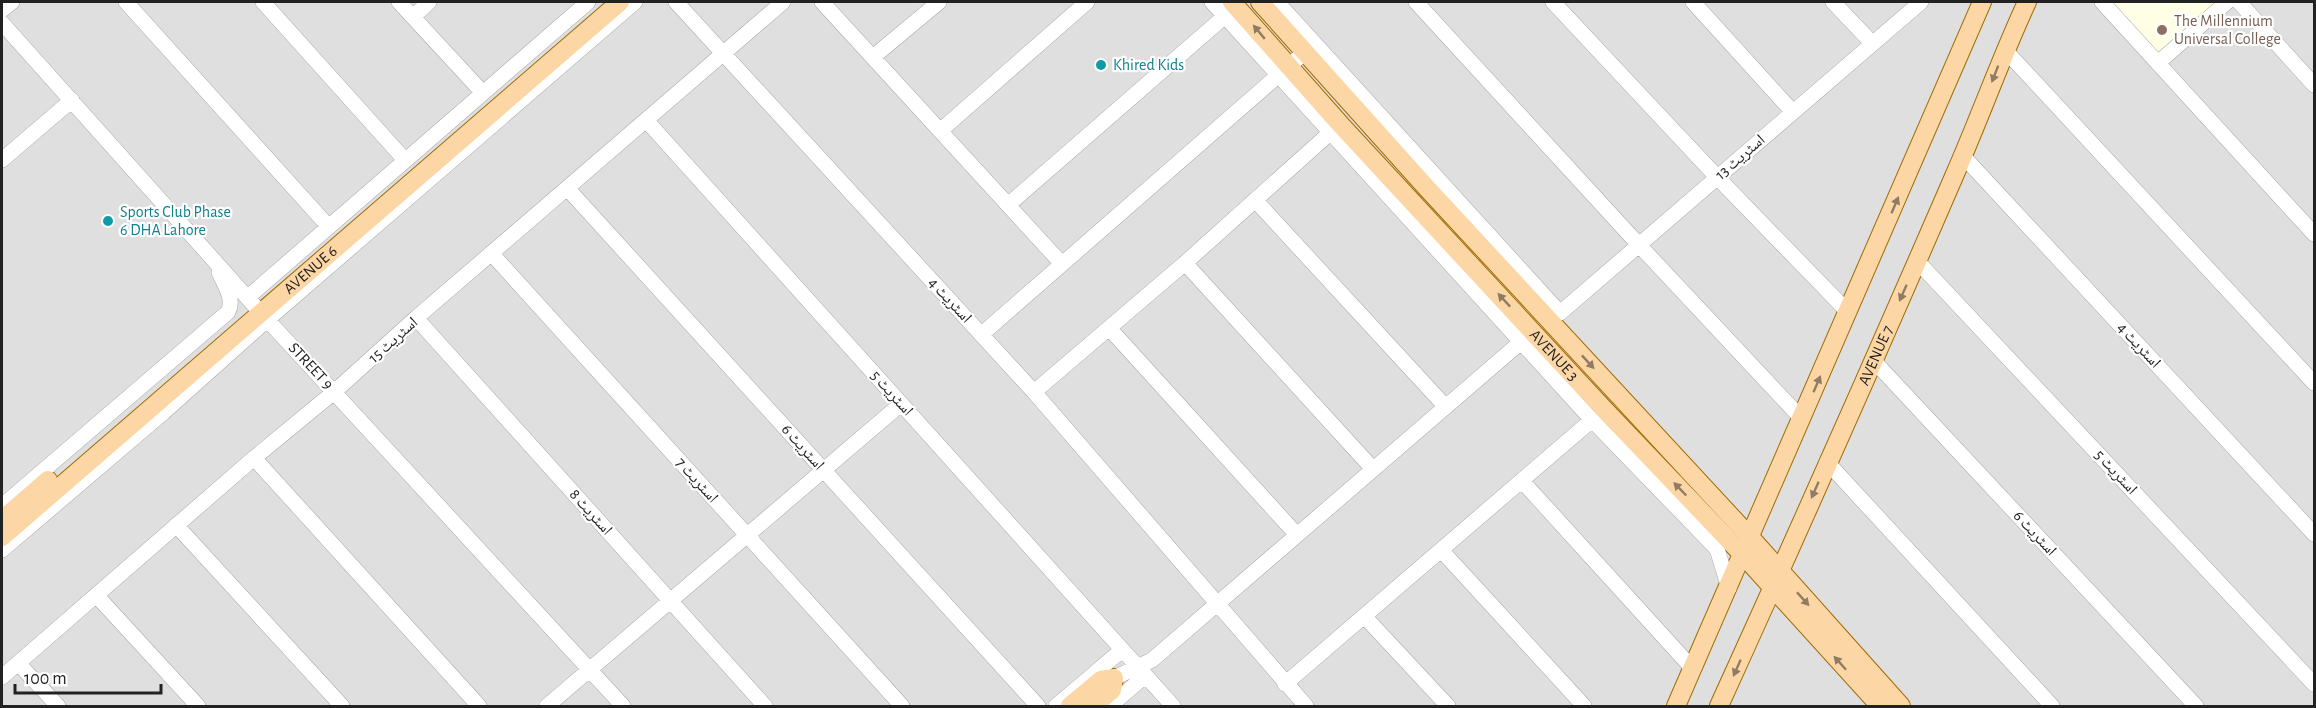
<svg xmlns="http://www.w3.org/2000/svg" width="2316" height="708" font-family="'Alegreya Sans','Noto Naskh Arabic',sans-serif">
<style>
.residential{fill:#e0dfdf}
.education{fill:#ffffe5}
.lines{fill:none;stroke-linecap:round;stroke-linejoin:round}
.minor-casing{stroke:#a9a9a9;stroke-width:16}
.major-casing{stroke:#a06b00;stroke-width:20}
.minor{stroke:#fff;stroke-width:15}
.major{stroke:#fcd6a4;stroke-width:18}
.oneway{fill:#8f7c63}
.education-dot{fill:#8d6e63;stroke:#fff;stroke-width:2}
.culture-dot{fill:#0f9aa8;stroke:#fff;stroke-width:2}
.labels{text-anchor:middle;dominant-baseline:central;stroke-width:4.5;stroke-linejoin:round;paint-order:stroke}
.education-label{font-size:16px;fill:#785e54;stroke:#fff;text-anchor:start}
.culture-label{font-size:16px;fill:#0d838f;stroke:#fff;text-anchor:start}
.street-label{font-size:16px;fill:#222;stroke:#fff}
</style>
<rect width="100%" height="100%" fill="#f2efe9"/>
<path class="residential" d="M 2,2 L 2314,2 L 2314,706 L 2,706 Z"/>
<path class="education" d="M 2109,2 L 2220,2 L 2160,58 Z"/>
<g class="lines">
<g class="minor-casing">
<path id="minor" d="M 126,2 L 329,227
M 263,2 L 404,159
M 399,2 L 483,93
M 676,2 L 1034,392 L 1306,706
M 822,2 L 1062,264
M 1212,2 L 1592,420 L 1717,549 L 1729,588
M 1277,2 L 1560,313 L 1921,2
M 1416,2 L 1639,245 L 1802,419
M 1553,2 L 1717,177 L 1848,312
M 1693,2 L 1792,111
M 1833,2 L 1872,43
M 2102,2 L 2314,234
M 2239,2 L 2314,85
M 2,10 L 12,2
M 413,17 L 429,2
M 2,23 L 261,313 L 623,706
M 2005,50 L 2314,383
M 873,57 L 939,2
M 2159,62 L 2227,2
M 646,120 L 1173,706
M 940,131 L 1087,2
M 1963,156 L 2314,534
M 2,160 L 72,100
M 567,188 L 1038,706
M 1255,200 L 1445,406
M 1008,205 L 1225,16
M 491,253 L 902,706
M 1917,261 L 2314,684
M 1185,263 L 1373,469
M 248,297 L 588,2
M 416,318 L 765,706
M 1109,328 L 1297,535
M 982,334 L 1305,52
M 1873,360 L 2196,706
M 1034,392 L 1185,263 L 1331,132
M 254,458 L 479,706
M 1827,462 L 2052,706
M 1522,481 L 1693,669
M 2,506 L 228,312 C 235,299 224,284 219,272
M 176,525 L 342,706
M 2,550 L 164,412 L 268,319 L 635,2
M 1442,551 L 1584,706
M 96,595 L 198,706
M 1365,617 L 1448,706
M 18,663 L 58,706
M 2,677 L 254,458 L 334,392 L 416,318 L 783,2
M 1114,678 L 1152,660 L 1528,336
M 1285,684 L 1592,420
M 547,706 L 901,404
M 1056,706 L 1122,650
M 1110,706 L 1145,676"/>
</g>
<g class="major-casing">
<g id="major">
<path id="s1" d="M 1232,2 L 1340,124 L 1603,408 L 1743,555 L 1880,706"/>
<path d="M 1260,2 L 1425,186 L 1751,538 L 1901,706"/>
<path d="M 2,520 L 48,480"/>
<path id="s2" d="M 2,537 L 620,2"/>
<path d="M 1070,706 L 1101,680 L 1114,678 L 1112,690 L 1093,706"/>
<path d="M 1676,706 L 1982,2"/>
<path id="s3" d="M 1719,706 C 1799,530 1878,352 1955,174 C 1980,117 2001,58 2027,2"/>
</g>
</g>
<use href="#minor" class="minor"/>
<use href="#major" class="major"/>
</g>
<defs><path id="oneway-solid" d="M-6-.8H1V-3.2L6.5 0L1 3.2V.8H-6Z" transform="scale(1.5)"/></defs>
<g class="oneway">
<use href="#oneway-solid" transform="translate(1259 32) rotate(-130)"/>
<use href="#oneway-solid" transform="translate(1995 74) rotate(111)"/>
<use href="#oneway-solid" transform="translate(1895 205) rotate(-67)"/>
<use href="#oneway-solid" transform="translate(1903 293) rotate(114)"/>
<use href="#oneway-solid" transform="translate(1504 300) rotate(-133)"/>
<use href="#oneway-solid" transform="translate(1588 362) rotate(47)"/>
<use href="#oneway-solid" transform="translate(1817 384) rotate(-67)"/>
<use href="#oneway-solid" transform="translate(1680 489) rotate(-134)"/>
<use href="#oneway-solid" transform="translate(1815 490) rotate(114)"/>
<use href="#oneway-solid" transform="translate(1803 599) rotate(48)"/>
<use href="#oneway-solid" transform="translate(1840 663) rotate(-132)"/>
<use href="#oneway-solid" transform="translate(1737 668) rotate(114)"/>
</g>
<circle class="education-dot" cx="2162" cy="30" r="6"/>
<g class="culture-dot">
<circle cx="1101" cy="65" r="6"/>
<circle cx="108" cy="221" r="6"/>
</g>
<g class="labels">
<g class="education-label">
<text x="2174" y="21">The Millennium<tspan x="2174" dy="18">Universal College</tspan></text>
</g>
<g class="culture-label">
<text x="1113" y="65">Khired Kids</text>
<text x="120" y="212">Sports Club Phase<tspan x="120" dy="18">6 DHA Lahore</tspan></text>
</g>
<g class="street-label">
<text transform="translate(1740 157) rotate(-41)">اسٹریٹ 13</text>
<text stroke="none"><textPath href="#s2" startOffset="408">AVENUE 6</textPath></text>
<text transform="translate(950 300) rotate(47)">اسٹریٹ 4</text>
<text transform="translate(393 340) rotate(-42)">اسٹریٹ 15</text>
<text transform="translate(2139 345) rotate(47)">اسٹریٹ 4</text>
<text stroke="none"><textPath href="#s1" startOffset="478">AVENUE 3</textPath></text>
<text stroke="none"><textPath href="#s3" startOffset="384">AVENUE 7</textPath></text>
<text transform="translate(311 366) rotate(47)">STREET 9</text>
<text transform="translate(892 393) rotate(48)">اسٹریٹ 5</text>
<text transform="translate(803 447) rotate(48)">اسٹریٹ 6</text>
<text transform="translate(2116 472) rotate(47)">اسٹریٹ 5</text>
<text transform="translate(697 480) rotate(48)">اسٹریٹ 7</text>
<text transform="translate(591 512) rotate(48)">اسٹریٹ 8</text>
<text transform="translate(2035 533) rotate(47)">اسٹریٹ 6</text>
</g>
</g>
<rect width="2316" height="708" fill="none" stroke="#222222" stroke-width="6"/>
<path d="M15 684v9h146v-9" fill="none" stroke="#222222" stroke-width="3"/>
<text x="24" y="684" font-size="18" fill="#222222" stroke="#ffffff" stroke-width="4.5" paint-order="stroke">100 m</text>
</svg>
